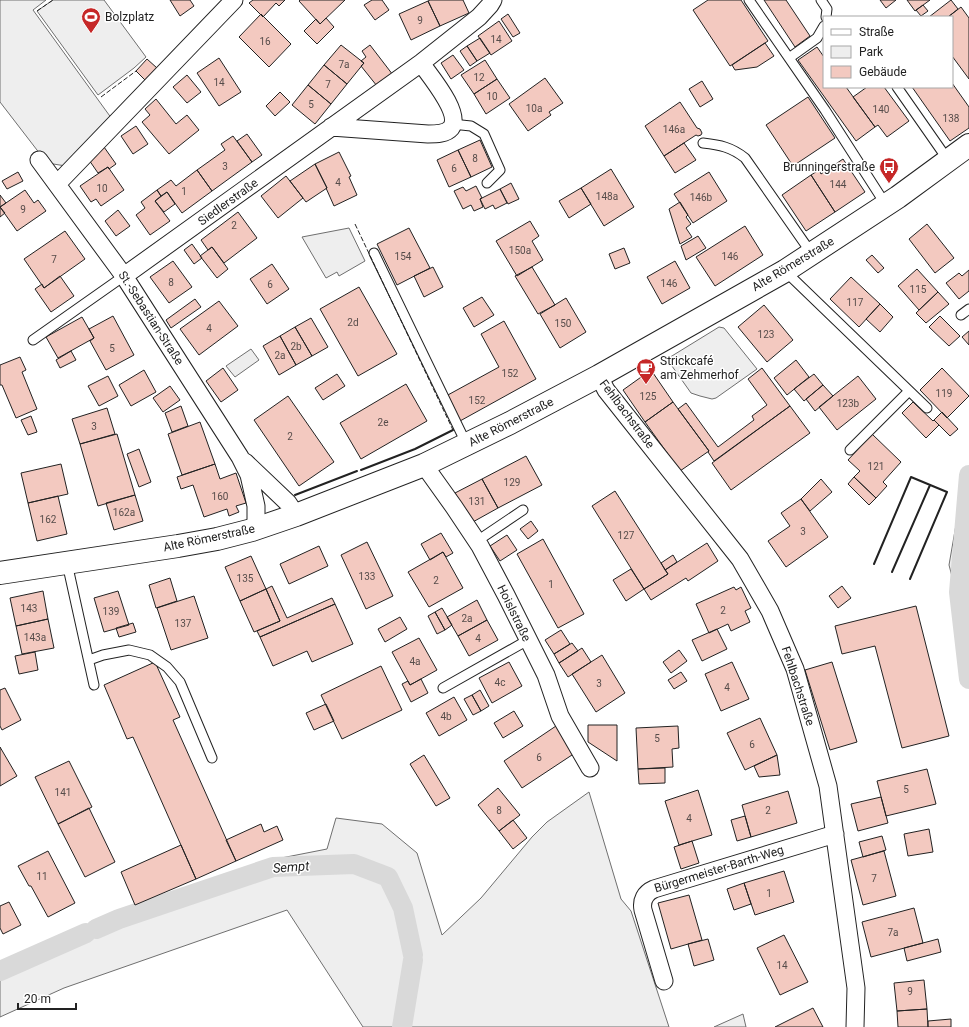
<svg xmlns="http://www.w3.org/2000/svg" width="969" height="1027" font-family="Roboto,sans-serif">
<style>
.green{fill:#eee;stroke:#6f6f6f}
.parking{fill:#ededed;stroke:#6f6f6f}
.lines{fill:none;stroke-linecap:round;stroke-linejoin:round}
.canal{stroke:#d9d9d9;stroke-width:20}
.building{fill:#f3c9c0;stroke:#222}
.service-casing{stroke:#222;stroke-width:11}
.minor-casing{stroke:#222;stroke-width:19}
.secondary-casing{stroke:#222;stroke-width:24}
.service{stroke:#fff;stroke-width:9}
.minor{stroke:#fff;stroke-width:17}
.secondary{stroke:#fff;stroke-width:22}
.fence{stroke:#222;stroke-width:1;stroke-dasharray:5 2;stroke-linecap:butt}
.wall{stroke:#222;stroke-width:2}
.labels{text-anchor:middle;dominant-baseline:central;stroke-width:3;stroke-linejoin:round;paint-order:stroke}
.number-label{font-size:10px;fill:#564c4a}
.poi-label{font-size:12px;fill:#222;stroke:#fff;text-anchor:start}
.street-label{font-size:12px;fill:#222;stroke:#fff}
.water-label{font-size:13px;font-style:italic;fill:#222;stroke:#fff}
</style>
<rect width="100%" height="100%" fill="#fff"/>
<path class="green" d="M 0,0 L 46,0 L 33,10 L 112,119 L 66,166 L 47,163 L 0,102 Z
M 53,0 L 104,0 L 146,57 L 134,68 L 98,95 L 37,11 Z
M 349,228 L 365,261 L 339,276 L 337,272 L 326,278 L 302,237 Z
M 719,327 L 724,328 L 757,369 L 716,398 L 712,399 L 700,396 L 691,393 L 667,359 Z
M 969,468 L 969,642 L 949,565 L 965,473 Z
M 589,792 L 621,899 L 631,911 L 669,1027 L 363,1027 L 287,910 L 64,988 L 0,1017 L 0,964 L 129,909 L 266,861 L 327,849 L 336,818 L 382,824 L 417,853 L 442,935 L 481,898 L 532,837 L 547,822 Z
M 743,1014 L 746,1027 L 714,1027 Z"/>
<path class="parking" d="M 251,349 L 259,360 L 235,377 L 226,366 Z"/>
<g class="lines">
<path class="canal" d="M 969,475 L 959,592 L 969,679
M 96,929 L 119,919 L 273,867 L 354,864 L 388,877 L 403,908 L 413,955
M 0,971 L 86,933
M 402,1027 L 413,960"/>
</g>
<path class="building" d="M 170,0 L 190,0 L 194,6 L 180,16 Z
M 253,0 L 285,0 L 279,6 L 276,3 L 263,17 L 249,3 Z
M 300,0 L 345,0 L 320,24 L 299,1 Z
M 372,0 L 382,0 L 389,10 L 375,20 L 364,5 Z
M 430,0 L 463,0 L 469,13 L 440,26 L 428,1 Z
M 708,0 L 741,0 L 768,41 L 730,66 L 693,10 Z
M 764,0 L 786,0 L 810,36 L 795,47 Z
M 880,0 L 896,0 L 886,8 Z
M 907,0 L 930,0 L 915,11 Z
M 951,0 L 958,9 L 948,17 L 929,17 Z
M 428,1 L 440,26 L 411,40 L 399,14 Z
M 923,5 L 928,11 L 921,16 L 916,10 Z
M 961,7 L 969,18 L 969,79 L 952,56 L 952,17 L 948,17 Z
M 261,14 L 291,44 L 269,67 L 239,37 Z
M 508,14 L 520,33 L 513,37 L 501,19 Z
M 326,18 L 334,27 L 317,44 L 304,31 L 316,19 L 320,24 Z
M 499,21 L 512,41 L 491,55 L 478,36 Z
M 480,38 L 490,53 L 477,61 L 467,46 Z
M 765,43 L 774,56 L 757,67 L 735,70 L 732,65 Z
M 341,45 L 364,63 L 347,84 L 324,65 Z
M 370,45 L 393,75 L 377,86 L 361,66 L 364,63 L 361,61 L 366,57 L 362,51 Z
M 467,46 L 477,61 L 470,66 L 460,51 Z
M 817,47 L 824,57 L 824,87 L 846,87 L 875,127 L 856,141 L 798,60 Z
M 453,55 L 464,70 L 451,79 L 441,63 Z
M 219,58 L 241,92 L 219,106 L 197,73 Z
M 147,59 L 157,68 L 145,80 L 136,71 Z
M 485,60 L 497,79 L 474,94 L 461,75 Z
M 324,65 L 347,84 L 331,104 L 308,85 Z
M 187,75 L 201,92 L 187,103 L 173,87 Z
M 545,78 L 563,103 L 549,112 L 551,115 L 528,131 L 509,104 Z
M 497,79 L 510,98 L 486,114 L 474,94 Z
M 702,81 L 713,99 L 700,107 L 689,89 Z
M 952,83 L 969,107 L 969,128 L 950,141 L 912,87 L 952,87 Z
M 308,85 L 331,104 L 315,124 L 292,105 Z
M 867,87 L 884,87 L 909,121 L 887,137 L 878,125 L 875,127 L 853,97 Z
M 280,92 L 290,102 L 275,116 L 266,106 Z
M 808,97 L 835,138 L 793,166 L 766,125 Z
M 156,99 L 176,124 L 187,115 L 199,130 L 169,154 L 142,122 L 150,115 L 145,109 Z
M 680,102 L 697,128 L 700,129 L 702,133 L 701,135 L 698,136 L 696,135 L 664,156 L 645,126 Z
M 136,126 L 148,144 L 133,154 L 121,136 Z
M 247,134 L 262,155 L 252,162 L 237,141 Z
M 233,136 L 252,162 L 212,191 L 197,170 L 225,150 L 221,144 Z
M 480,140 L 492,167 L 471,177 L 458,150 Z
M 684,143 L 696,160 L 675,173 L 664,156 Z
M 104,147 L 116,164 L 109,169 L 108,167 L 98,173 L 89,160 Z
M 458,150 L 471,177 L 449,187 L 437,160 Z
M 339,152 L 351,176 L 349,177 L 357,195 L 334,206 L 326,188 L 327,188 L 315,164 Z
M 843,159 L 865,192 L 835,212 L 811,175 L 819,170 L 821,174 Z
M 315,164 L 327,188 L 306,202 L 290,181 Z
M 108,167 L 124,190 L 101,206 L 96,199 L 91,202 L 80,186 Z
M 611,169 L 634,207 L 604,226 L 581,188 Z
M 197,170 L 212,191 L 182,213 L 167,192 L 161,196 L 157,190 L 171,180 L 176,186 Z
M 18,172 L 23,181 L 7,189 L 2,181 Z
M 709,172 L 727,201 L 693,223 L 674,194 Z
M 811,175 L 835,212 L 806,231 L 782,195 Z
M 286,176 L 303,198 L 278,218 L 261,196 Z
M 511,183 L 519,199 L 508,204 L 500,189 Z
M 476,186 L 482,198 L 480,199 L 483,207 L 474,211 L 471,205 L 463,209 L 454,191 L 463,187 L 466,191 Z
M 581,188 L 591,204 L 569,218 L 559,201 Z
M 500,189 L 507,203 L 495,209 L 493,205 L 485,209 L 480,199 Z
M 25,190 L 34,203 L 38,200 L 46,211 L 17,231 L 0,207 Z
M 157,190 L 161,196 L 155,201 L 170,221 L 150,235 L 136,215 L 145,208 L 141,202 Z
M 167,192 L 175,204 L 164,212 L 155,201 Z
M 0,195 L 6,203 L 0,207 L 5,213 L 0,217 Z
M 680,202 L 688,215 L 686,217 L 691,224 L 686,228 L 692,237 L 680,244 L 669,209 Z
M 118,210 L 130,226 L 116,236 L 105,221 Z
M 238,212 L 257,238 L 224,263 L 212,247 L 208,250 L 201,240 Z
M 530,221 L 539,236 L 532,241 L 543,260 L 517,276 L 496,241 Z
M 927,224 L 954,258 L 935,273 L 909,239 Z
M 745,226 L 763,255 L 715,286 L 696,257 Z
M 409,228 L 430,268 L 397,285 L 377,244 Z
M 65,231 L 85,259 L 44,288 L 24,259 Z
M 698,236 L 706,248 L 686,260 L 681,246 Z
M 192,244 L 202,258 L 194,264 L 184,250 Z
M 212,247 L 228,269 L 217,278 L 200,256 Z
M 624,248 L 630,263 L 615,269 L 609,254 Z
M 872,255 L 884,268 L 878,273 L 866,260 Z
M 173,261 L 192,287 L 169,303 L 150,277 Z
M 675,261 L 690,288 L 662,304 L 647,277 Z
M 272,264 L 289,289 L 267,304 L 250,279 Z
M 433,267 L 443,287 L 424,297 L 414,276 Z
M 532,267 L 555,305 L 538,314 L 515,276 Z
M 917,269 L 938,292 L 919,310 L 898,286 Z
M 969,270 L 969,291 L 959,299 L 946,283 L 959,273 L 962,276 Z
M 60,276 L 74,296 L 51,312 L 35,289 L 42,284 L 44,288 Z
M 851,277 L 880,304 L 859,327 L 830,299 Z
M 359,287 L 397,354 L 358,376 L 320,309 Z
M 938,292 L 949,304 L 926,323 L 916,313 Z
M 482,297 L 494,315 L 474,327 L 463,308 Z
M 566,298 L 586,332 L 560,348 L 540,314 Z
M 195,299 L 201,307 L 171,328 L 166,320 Z
M 219,301 L 238,326 L 199,355 L 180,329 Z
M 880,304 L 893,317 L 880,332 L 866,319 Z
M 764,305 L 793,340 L 767,362 L 738,327 Z
M 113,316 L 134,355 L 106,370 L 90,341 L 94,338 L 89,329 Z
M 940,316 L 960,336 L 949,346 L 929,327 Z
M 82,317 L 94,338 L 58,358 L 46,337 Z
M 311,318 L 328,347 L 312,356 L 295,327 Z
M 504,321 L 536,379 L 460,421 L 446,396 L 499,367 L 481,334 Z
M 295,327 L 312,356 L 296,365 L 280,336 Z
M 969,331 L 969,345 L 962,337 Z
M 280,336 L 296,365 L 279,375 L 263,346 Z
M 71,351 L 76,360 L 60,368 L 56,360 Z
M 20,357 L 26,370 L 22,372 L 37,409 L 16,418 L 2,385 L 0,385 L 0,365 Z
M 796,360 L 809,377 L 787,395 L 774,378 Z
M 223,368 L 238,390 L 221,402 L 206,381 Z
M 762,368 L 790,406 L 714,461 L 708,452 L 709,451 L 678,409 L 686,403 L 718,447 L 754,420 L 752,416 L 767,405 L 748,379 Z
M 942,368 L 969,396 L 947,418 L 920,390 Z
M 144,370 L 156,392 L 131,406 L 119,385 Z
M 651,370 L 673,402 L 645,422 L 623,390 Z
M 337,374 L 345,386 L 323,400 L 315,388 Z
M 814,374 L 823,385 L 804,401 L 794,389 Z
M 108,376 L 118,396 L 99,406 L 88,386 Z
M 858,376 L 876,399 L 837,430 L 819,407 Z
M 406,384 L 427,421 L 361,459 L 340,423 Z
M 823,385 L 833,396 L 815,411 L 806,399 Z
M 170,386 L 180,400 L 163,412 L 153,398 Z
M 288,396 L 334,462 L 299,486 L 254,420 Z
M 673,402 L 709,451 L 680,471 L 645,422 Z
M 913,402 L 933,421 L 934,420 L 939,425 L 926,438 L 902,413 Z
M 181,406 L 188,426 L 172,432 L 165,413 Z
M 790,406 L 810,433 L 731,490 L 712,463 Z
M 107,408 L 115,434 L 80,444 L 72,419 Z
M 942,412 L 958,429 L 950,436 L 934,420 Z
M 31,416 L 37,432 L 28,435 L 21,420 Z
M 200,422 L 215,464 L 182,475 L 168,434 Z
M 117,434 L 135,495 L 98,506 L 80,444 Z
M 872,434 L 901,462 L 883,482 L 887,486 L 876,498 L 854,477 L 860,471 L 848,460 Z
M 139,449 L 151,482 L 139,487 L 127,454 Z
M 526,456 L 542,485 L 498,508 L 482,479 Z
M 61,464 L 68,494 L 28,503 L 21,473 Z
M 215,464 L 220,479 L 236,473 L 246,503 L 236,506 L 239,512 L 229,516 L 227,509 L 204,517 L 193,485 L 181,489 L 177,477 Z
M 854,477 L 876,498 L 869,505 L 848,484 Z
M 482,479 L 498,508 L 471,523 L 455,493 Z
M 821,479 L 832,492 L 810,511 L 801,499 Z
M 615,491 L 668,574 L 644,589 L 592,506 Z
M 135,495 L 143,521 L 114,530 L 106,503 Z
M 58,496 L 67,534 L 37,541 L 28,503 Z
M 801,499 L 828,537 L 786,567 L 768,541 L 790,526 L 781,513 Z
M 531,521 L 538,531 L 528,539 L 520,529 Z
M 441,533 L 453,553 L 446,557 L 443,552 L 430,560 L 421,544 Z
M 507,535 L 517,550 L 500,561 L 490,546 Z
M 543,539 L 584,614 L 558,628 L 517,554 Z
M 367,542 L 393,596 L 366,609 L 341,555 Z
M 707,543 L 718,561 L 688,581 L 686,578 L 651,600 L 644,589 L 668,574 L 665,570 Z
M 319,546 L 328,566 L 289,584 L 280,564 Z
M 443,552 L 463,588 L 429,607 L 408,572 Z
M 673,555 L 677,562 L 665,570 L 661,563 Z
M 251,556 L 266,589 L 240,601 L 225,567 Z
M 631,569 L 644,589 L 626,601 L 613,580 Z
M 170,578 L 177,601 L 156,608 L 149,585 Z
M 272,586 L 287,618 L 332,598 L 335,604 L 260,637 L 257,631 L 280,621 L 266,589 Z
M 842,586 L 851,598 L 838,608 L 829,596 Z
M 734,587 L 736,590 L 741,587 L 751,608 L 745,611 L 750,622 L 731,631 L 728,624 L 709,633 L 696,604 Z
M 266,589 L 280,621 L 254,632 L 240,601 Z
M 43,591 L 48,619 L 16,626 L 10,598 Z
M 118,591 L 129,625 L 104,632 L 94,598 Z
M 194,596 L 208,638 L 171,650 L 157,608 Z
M 477,600 L 487,620 L 458,636 L 447,617 Z
M 335,604 L 353,644 L 312,662 L 307,651 L 273,666 L 260,637 Z
M 916,606 L 949,736 L 902,748 L 875,646 L 842,654 L 835,626 Z
M 442,608 L 452,625 L 445,630 L 435,612 Z
M 435,612 L 445,630 L 437,634 L 428,616 Z
M 400,617 L 407,629 L 385,642 L 378,629 Z
M 48,619 L 54,648 L 22,654 L 16,626 Z
M 487,620 L 498,640 L 469,656 L 458,636 Z
M 133,623 L 136,632 L 119,637 L 116,628 Z
M 717,629 L 727,649 L 702,661 L 692,640 Z
M 561,630 L 570,644 L 554,654 L 545,640 Z
M 419,638 L 437,670 L 410,685 L 392,652 Z
M 572,643 L 578,651 L 559,663 L 554,654 Z
M 582,648 L 591,662 L 568,677 L 559,663 Z
M 679,650 L 687,661 L 671,673 L 663,662 Z
M 35,652 L 38,670 L 19,674 L 15,656 Z
M 602,655 L 625,693 L 596,712 L 572,674 Z
M 155,662 L 180,717 L 173,720 L 236,861 L 196,879 L 133,737 L 127,739 L 104,685 Z
M 509,662 L 522,686 L 492,703 L 479,678 Z
M 732,662 L 749,699 L 721,711 L 705,674 Z
M 832,662 L 857,742 L 830,750 L 805,670 Z
M 381,666 L 402,710 L 342,739 L 321,695 Z
M 681,672 L 687,681 L 674,689 L 668,680 Z
M 421,679 L 428,693 L 411,702 L 402,684 L 408,681 L 410,685 Z
M 5,688 L 21,720 L 2,730 L 0,726 L 0,690 Z
M 480,690 L 489,706 L 481,711 L 472,695 Z
M 472,695 L 481,711 L 473,715 L 464,699 Z
M 454,697 L 467,720 L 439,736 L 426,713 Z
M 326,704 L 334,721 L 314,730 L 306,713 Z
M 514,711 L 523,726 L 503,738 L 494,723 Z
M 760,718 L 777,755 L 745,770 L 727,733 Z
M 588,725 L 617,725 L 617,761 L 588,742 Z
M 556,726 L 575,753 L 522,788 L 504,761 Z
M 678,726 L 679,748 L 672,749 L 673,767 L 638,769 L 636,728 Z
M 0,747 L 17,776 L 0,786 Z
M 424,755 L 450,798 L 436,806 L 410,764 Z
M 777,755 L 780,775 L 759,777 L 754,766 Z
M 69,761 L 92,807 L 58,824 L 35,777 Z
M 665,768 L 665,783 L 639,784 L 638,769 Z
M 927,769 L 936,804 L 886,816 L 877,781 Z
M 498,788 L 520,815 L 499,831 L 478,805 Z
M 698,790 L 712,835 L 679,845 L 665,801 Z
M 788,791 L 797,823 L 751,837 L 742,805 Z
M 881,797 L 888,823 L 858,831 L 851,804 Z
M 89,808 L 115,862 L 85,877 L 58,824 Z
M 745,816 L 751,837 L 737,841 L 731,820 Z
M 513,820 L 527,838 L 513,849 L 499,831 Z
M 261,824 L 264,832 L 277,826 L 283,840 L 236,861 L 226,840 Z
M 929,829 L 933,852 L 908,856 L 904,834 Z
M 882,836 L 886,850 L 863,857 L 859,842 Z
M 692,841 L 699,863 L 681,869 L 674,847 Z
M 181,845 L 196,879 L 135,905 L 121,872 Z
M 48,851 L 75,903 L 48,917 L 31,886 L 29,886 L 18,866 Z
M 884,851 L 896,896 L 863,905 L 851,860 Z
M 784,871 L 794,902 L 755,915 L 744,883 Z
M 744,883 L 751,904 L 734,910 L 727,889 Z
M 689,895 L 702,940 L 671,949 L 658,903 Z
M 9,902 L 21,925 L 3,934 L 0,928 L 0,906 Z
M 914,908 L 923,943 L 871,957 L 862,922 Z
M 784,935 L 808,982 L 780,995 L 757,948 Z
M 708,939 L 714,960 L 694,966 L 688,944 Z
M 938,939 L 941,952 L 907,961 L 904,948 Z
M 924,980 L 927,1009 L 897,1011 L 894,983 Z
M 813,1008 L 823,1027 L 775,1027 Z
M 927,1009 L 928,1027 L 898,1027 L 897,1011 Z
M 951,1019 L 951,1027 L 928,1027 L 928,1021 Z"/>
<g class="lines">
<g class="service-casing">
<path id="service" d="M 749,0 L 825,110 L 886,205
M 821,0 L 827,9 L 826,17
M 789,58 L 817,38 L 824,26
M 897,87 L 948,160
M 452,124 L 471,126 L 484,134 L 500,170 L 487,183
M 703,143 C 720,145 731,147 745,158 L 812,254
M 374,253 L 467,445
M 785,271 L 927,408
M 961,315 L 969,309
M 33,340 L 124,276
M 850,450 L 909,391
M 477,541 L 523,510
M 67,563 L 94,685
M 89,660 L 103,655 L 129,650 L 150,655 L 167,667 L 180,682 L 212,758
M 443,688 L 528,640"/>
</g>
<g class="minor-casing">
<path id="minor" d="M 331,127 L 428,134 C 436,134 446,134 451,128 C 462,113 429,75 421,63
M 39,160 L 124,276 L 240,457 L 249,475 L 256,506 L 256,529
M 57,184 L 234,0
M 124,276 L 421,63 L 479,17 L 490,5 L 493,0
M 599,376 L 606,390 L 740,559 L 770,611 L 795,669 L 828,786 L 856,988 L 855,1027
M 245,462 L 288,503 L 296,515
M 424,465 L 454,507 L 480,546 L 506,595 L 546,675 L 560,716 L 590,768
M 664,981 L 643,910 C 641,900 645,893 654,889 L 835,834"/>
</g>
<g class="secondary-casing">
<path id="secondary" d="M 0,573 L 178,546 L 217,539 L 252,530 L 296,515 L 424,465 L 510,423 L 599,376 L 785,271 L 898,197 L 969,145"/>
</g>
<use href="#service" class="service"/>
<use href="#minor" class="minor"/>
<use href="#secondary" class="secondary"/>
<path class="fence" d="M 37,11 L 53,0
M 101,97 L 136,71
M 355,224 L 453,430"/>
<path class="wall" d="M 361,470 L 415,449 L 453,430
M 295,495 L 357,471
M 874,564 L 911,477 L 947,492 L 910,579
M 892,572 L 930,485"/>
</g>
<defs>
<g id="stadium-pin" transform="scale(1)"><path d="M0 17L-7.5 6A9.5 9.5 0 1 1 7.5 6Z" fill="#c62828" stroke="#fff"/><path d="M0-5a6.5 5 0 1 0 0 10a6.5 5 0 1 0 0-10ZM-3.5-1.8h7v3.6h-7Z" fill="#fff"/></g>
<g id="bus-pin" transform="scale(1)"><path d="M0 17L-7.5 6A9.5 9.5 0 1 1 7.5 6Z" fill="#c62828" stroke="#fff"/><path d="M-5-6H5V4H4V6H2V4H-2V6H-4V4H-5ZM-3.5-4V0h7V-4ZM-3.5 1.2v1.5H-2V1.2ZM2 1.2v1.5H3.5V1.2Z" fill="#fff"/></g>
<g id="cafe-pin" transform="scale(1)"><path d="M0 17L-7.5 6A9.5 9.5 0 1 1 7.5 6Z" fill="#c62828" stroke="#fff"/><path d="M-5.5-4.5H6V0H3Q3 3.5 0 3.5H-2.5Q-5.5 3.5-5.5 0ZM3-3.2v2h1.7v-2ZM-6 4.5H4V6H-6Z" fill="#fff"/></g>
</defs>
<g fill-rule="evenodd">
<use href="#stadium-pin" x="91" y="17"/>
<use href="#bus-pin" x="889" y="167"/>
<use href="#cafe-pin" x="646" y="368"/>
</g>
<g class="labels">
<g class="number-label">
<text x="420" y="20">9</text>
<text x="496" y="39">14</text>
<text x="265" y="41">16</text>
<text x="344" y="64">7a</text>
<text x="479" y="77">12</text>
<text x="219" y="82">14</text>
<text x="328" y="84">7</text>
<text x="492" y="96">10</text>
<text x="311" y="104">5</text>
<text x="534" y="108">10a</text>
<text x="881" y="109">140</text>
<text x="951" y="118">138</text>
<text x="674" y="129">146a</text>
<text x="475" y="158">8</text>
<text x="225" y="166">3</text>
<text x="454" y="168">6</text>
<text x="338" y="182">4</text>
<text x="838" y="184">144</text>
<text x="102" y="188">10</text>
<text x="184" y="191">1</text>
<text x="607" y="196">148a</text>
<text x="701" y="197">146b</text>
<text x="23" y="209">9</text>
<text x="234" y="225">2</text>
<text x="520" y="250">150a</text>
<text x="403" y="256">154</text>
<text x="730" y="256">146</text>
<text x="54" y="259">7</text>
<text x="171" y="282">8</text>
<text x="669" y="283">146</text>
<text x="270" y="284">6</text>
<text x="918" y="289">115</text>
<text x="855" y="302">117</text>
<text x="353" y="322">2d</text>
<text x="563" y="323">150</text>
<text x="209" y="328">4</text>
<text x="766" y="334">123</text>
<text x="296" y="346">2b</text>
<text x="112" y="348">5</text>
<text x="280" y="355">2a</text>
<text x="510" y="373">152</text>
<text x="944" y="393">119</text>
<text x="648" y="396">125</text>
<text x="477" y="400">152</text>
<text x="848" y="403">123b</text>
<text x="383" y="422">2e</text>
<text x="94" y="426">3</text>
<text x="290" y="436">2</text>
<text x="876" y="466">121</text>
<text x="512" y="482">129</text>
<text x="220" y="496">160</text>
<text x="477" y="501">131</text>
<text x="124" y="512">162a</text>
<text x="48" y="519">162</text>
<text x="803" y="531">3</text>
<text x="626" y="535">127</text>
<text x="367" y="576">133</text>
<text x="245" y="578">135</text>
<text x="436" y="580">2</text>
<text x="551" y="584">1</text>
<text x="29" y="608">143</text>
<text x="723" y="610">2</text>
<text x="111" y="611">139</text>
<text x="467" y="618">2a</text>
<text x="183" y="623">137</text>
<text x="35" y="637">143a</text>
<text x="478" y="638">4</text>
<text x="415" y="661">4a</text>
<text x="500" y="682">4c</text>
<text x="599" y="683">3</text>
<text x="727" y="687">4</text>
<text x="446" y="716">4b</text>
<text x="657" y="738">5</text>
<text x="752" y="744">6</text>
<text x="539" y="757">6</text>
<text x="906" y="789">5</text>
<text x="63" y="792">141</text>
<text x="499" y="810">8</text>
<text x="768" y="810">2</text>
<text x="689" y="818">4</text>
<text x="42" y="876">11</text>
<text x="874" y="878">7</text>
<text x="769" y="893">1</text>
<text x="893" y="932">7a</text>
<text x="782" y="965">14</text>
<text x="910" y="991">9</text>
</g>
<g class="poi-label">
<text x="105" y="17">Bolzplatz</text>
<text x="875" y="167" text-anchor="end">Brunningerstraße</text>
<text x="660" y="361">Strickcafé<tspan x="660" dy="14">am Zehmerhof</tspan></text>
</g>
<g class="street-label">
<text transform="translate(228 202) rotate(-36)">Siedlerstraße</text>
<text transform="translate(793 264) rotate(-31)">Alte Römerstraße</text>
<text transform="translate(151 318) rotate(57)">St.-Sebastian-Straße</text>
<text transform="translate(627 414) rotate(53)">Fehlbachstraße</text>
<text transform="translate(511 422) rotate(-27)">Alte Römerstraße</text>
<text transform="translate(209 538) rotate(-12)">Alte Römerstraße</text>
<text transform="translate(514 613) rotate(64)">Hoislstraße</text>
<text transform="translate(798 686) rotate(72)">Fehlbachstraße</text>
<text transform="translate(719 869) rotate(-17)">Bürgermeister-Barth-Weg</text>
</g>
<g class="water-label">
<text transform="translate(291 867) rotate(-4)">Sempt</text>
</g>
</g>
<rect x="823" y="16" width="130" height="72" fill="#ffffff" stroke="#a7a7a7"/>
<rect x="831" y="29" width="20" height="6" fill="#ffffff" stroke="#a7a7a7"/>
<text x="859" y="36" font-size="12" fill="#222222">Straße</text>
<rect x="831" y="46" width="20" height="12" fill="#eeeeee" stroke="#a7a7a7"/>
<text x="859" y="56" font-size="12" fill="#222222">Park</text>
<rect x="831" y="66" width="20" height="12" fill="#f3c9c0" stroke="#a7a7a7"/>
<text x="859" y="76" font-size="12" fill="#222222">Gebäude</text>
<path d="M18 1003v6h58v-6" fill="none" stroke="#222222" stroke-width="2"/>
<text x="24" y="1003" font-size="12" fill="#222222" stroke="#ffffff" stroke-width="3" paint-order="stroke">20 m</text>
</svg>
